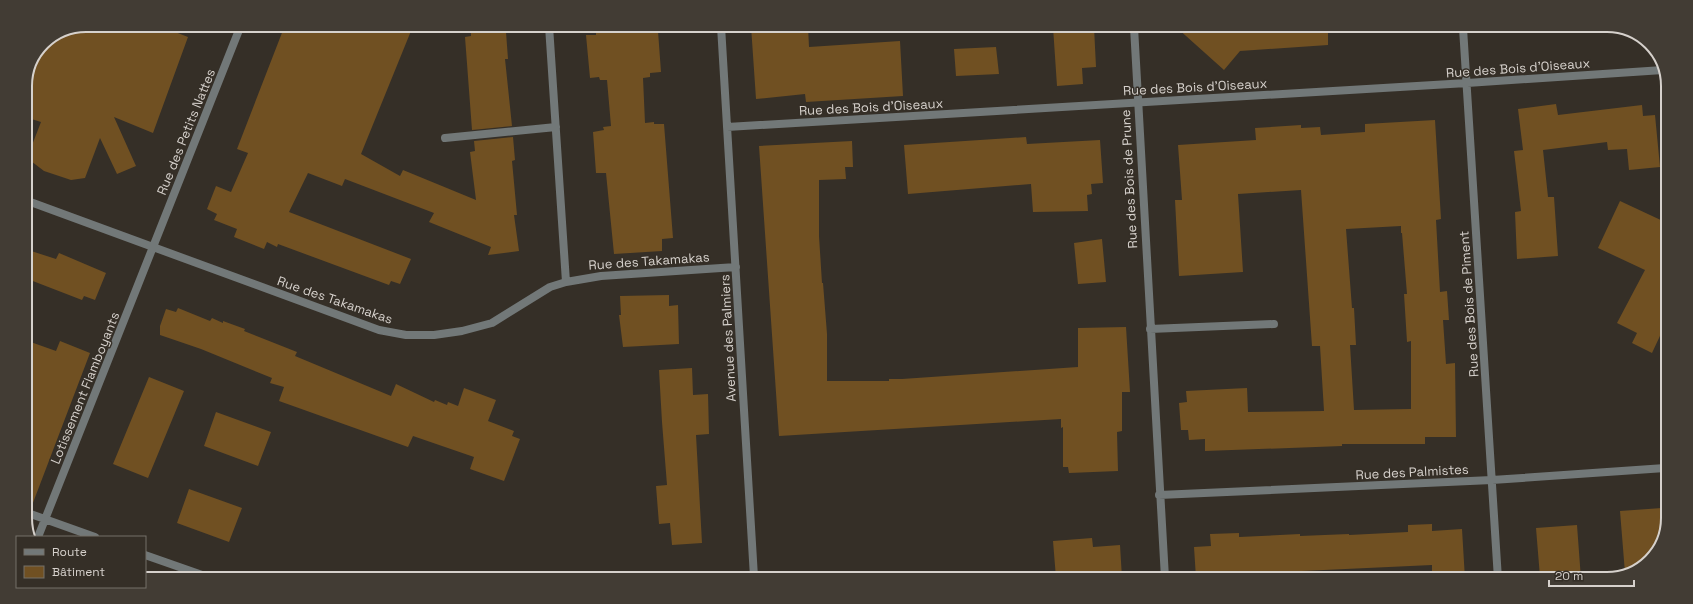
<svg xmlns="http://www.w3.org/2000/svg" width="1693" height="604" font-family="'Space Grotesk',sans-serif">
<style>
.building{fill:#705022;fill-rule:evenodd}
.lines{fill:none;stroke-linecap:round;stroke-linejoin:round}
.street{stroke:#727878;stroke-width:8}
.labels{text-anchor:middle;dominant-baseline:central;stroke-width:3;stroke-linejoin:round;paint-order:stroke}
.street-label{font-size:13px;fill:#d6d1cc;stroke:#352f27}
.rim{fill:none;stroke:#d6d1cc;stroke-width:2}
</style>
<rect width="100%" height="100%" fill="#352f27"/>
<path class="building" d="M 86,25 L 157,25 L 188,37 L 153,133 L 114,117 L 136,166 L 117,174 L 100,138 L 85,178 L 71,180 L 44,171 L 27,158 L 41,122 L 25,117 L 25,82 L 43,43 Z
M 285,25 L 413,26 L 361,154 L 400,176 L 403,170 L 476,200 L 470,152 L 475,151 L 474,141 L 513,137 L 515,160 L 512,161 L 517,215 L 514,215 L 519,251 L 488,255 L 491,247 L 429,222 L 434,213 L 345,179 L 342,186 L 308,173 L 289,212 L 411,259 L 400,284 L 391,281 L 389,285 L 278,244 L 277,247 L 267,242 L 264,249 L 234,237 L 237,229 L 214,220 L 217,214 L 207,209 L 216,186 L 231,192 L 248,153 L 237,149 Z
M 471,26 L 503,26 L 503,32 L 506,32 L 508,59 L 505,59 L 512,126 L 472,130 L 465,37 L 471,36 Z
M 602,26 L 639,26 L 647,27 L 647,31 L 658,31 L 661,72 L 650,73 L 650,77 L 643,78 L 645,123 L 654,122 L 654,124 L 664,124 L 673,238 L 662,239 L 662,251 L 614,254 L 606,173 L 596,173 L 593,132 L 604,130 L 603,127 L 611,126 L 607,80 L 600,80 L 599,77 L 590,78 L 586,35 L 596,35 L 596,30 L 603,30 Z
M 751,26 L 808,26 L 809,47 L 900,41 L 903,96 L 806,102 L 805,94 L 756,99 Z
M 1053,27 L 1094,27 L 1096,67 L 1082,68 L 1083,84 L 1057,86 Z
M 1176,27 L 1328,28 L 1328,45 L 1240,51 L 1224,70 Z
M 996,47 L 999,74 L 956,76 L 954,49 Z
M 1556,104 L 1558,115 L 1642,105 L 1643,116 L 1655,115 L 1660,167 L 1629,170 L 1627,149 L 1608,150 L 1607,142 L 1543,150 L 1548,197 L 1554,197 L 1558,256 L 1517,259 L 1515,212 L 1521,211 L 1514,151 L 1523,150 L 1518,109 Z
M 1435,120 L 1441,219 L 1436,220 L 1440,292 L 1447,291 L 1449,320 L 1443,320 L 1446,364 L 1455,363 L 1456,437 L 1425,437 L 1425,444 L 1342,444 L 1342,446 L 1205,451 L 1205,439 L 1189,440 L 1188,430 L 1181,430 L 1179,403 L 1187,402 L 1186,391 L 1247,388 L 1248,412 L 1324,411 L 1320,346 L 1312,346 L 1301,190 L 1238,194 L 1243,272 L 1179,276 L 1175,200 L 1182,200 L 1178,145 L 1256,140 L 1255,128 L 1301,125 L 1301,128 L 1320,127 L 1321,135 L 1365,132 L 1365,124 ZM 1401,226 L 1401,233 L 1402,233 L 1407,294 L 1404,294 L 1407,342 L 1411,341 L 1411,409 L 1354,410 L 1350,345 L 1356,345 L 1354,308 L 1352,308 L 1346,229 Z
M 1026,137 L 1027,144 L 1100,140 L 1103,183 L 1091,184 L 1092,194 L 1087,195 L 1088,211 L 1033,212 L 1031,184 L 908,194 L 904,145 Z
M 852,141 L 853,167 L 845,167 L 846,179 L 819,180 L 819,236 L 822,283 L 823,283 L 827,334 L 827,381 L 889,381 L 889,379 L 902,379 L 1078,367 L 1078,328 L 1126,327 L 1130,392 L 1122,392 L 1122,431 L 1117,432 L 1118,471 L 1069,473 L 1068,467 L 1063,467 L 1063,427 L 1061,428 L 1061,419 L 779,436 L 759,146 Z
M 1620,201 L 1665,222 L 1666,228 L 1667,227 L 1666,323 L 1652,353 L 1632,343 L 1637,333 L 1617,323 L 1645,270 L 1598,248 Z
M 1102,239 L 1106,282 L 1078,284 L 1074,243 Z
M 25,249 L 56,259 L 59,253 L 106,273 L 95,300 L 84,296 L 82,300 L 25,278 Z
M 669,295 L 669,306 L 678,305 L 679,344 L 623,347 L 619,315 L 621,315 L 620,296 Z
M 178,308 L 210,321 L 212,318 L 223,323 L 223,321 L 245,329 L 244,331 L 297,352 L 295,356 L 391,396 L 396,384 L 434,402 L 435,400 L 447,405 L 448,402 L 458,406 L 464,388 L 496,400 L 488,421 L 514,431 L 512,436 L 520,439 L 504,481 L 470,469 L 474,457 L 413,436 L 408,447 L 279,401 L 284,387 L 270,383 L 272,378 L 201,349 L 160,335 L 160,326 L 166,309 L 176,312 Z
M 25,340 L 56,351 L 60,341 L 90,353 L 31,508 L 25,507 Z
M 692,368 L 693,395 L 708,394 L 709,434 L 696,435 L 702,543 L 672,545 L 670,523 L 659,524 L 656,486 L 667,485 L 662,422 L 659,370 Z
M 149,377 L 184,391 L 148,478 L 113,464 Z
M 216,412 L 271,432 L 258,466 L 204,446 Z
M 189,489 L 242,508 L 229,542 L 177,523 Z
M 1662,508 L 1663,539 L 1644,567 L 1625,573 L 1620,511 Z
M 1432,524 L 1432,531 L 1462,529 L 1465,579 L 1432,579 L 1432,565 L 1257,573 L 1257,578 L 1196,578 L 1194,547 L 1211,546 L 1210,534 L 1239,533 L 1239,537 L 1300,534 L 1300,536 L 1349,534 L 1349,535 L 1408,532 L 1408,525 Z
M 1577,525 L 1581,579 L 1548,579 L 1547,576 L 1540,577 L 1536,528 Z
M 1092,538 L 1093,547 L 1120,545 L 1122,578 L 1056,578 L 1053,541 Z"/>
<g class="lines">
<path class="street" d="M 549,26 L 566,282
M 721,26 L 754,577
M 1134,27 L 1165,578
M 1463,28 L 1498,579
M 727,127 L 1467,83 L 1663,70
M 445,138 L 556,127
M 25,200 L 379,330 L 406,335 L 434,335 L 462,331 L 492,323 L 550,287 L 566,282 L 601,276 L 736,267
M 1150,329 L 1274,324
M 1159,495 L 1492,480 L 1665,468
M 25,512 L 95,537
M 38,537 L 241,25
M 145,555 L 205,576"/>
</g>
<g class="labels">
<g class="street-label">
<text transform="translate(1518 68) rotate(-4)">Rue des Bois d'Oiseaux</text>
<text transform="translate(1195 87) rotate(-3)">Rue des Bois d'Oiseaux</text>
<text transform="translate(871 107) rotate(-3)">Rue des Bois d'Oiseaux</text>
<text transform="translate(186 132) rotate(-68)">Rue des Petits Nattes</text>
<text transform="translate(1129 179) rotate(-93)">Rue des Bois de Prune</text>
<text transform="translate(649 261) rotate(-4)">Rue des Takamakas</text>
<text transform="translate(335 300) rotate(19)">Rue des Takamakas</text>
<text transform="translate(1469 304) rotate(-94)">Rue des Bois de Piment</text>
<text transform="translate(728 338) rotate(-93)">Avenue des Palmiers</text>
<text transform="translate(85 388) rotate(-68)">Lotissement Flamboyants</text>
<text transform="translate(1412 472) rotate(-3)">Rue des Palmistes</text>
</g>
</g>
<path d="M0 0H1693V604H0ZM86 32H1607A54 54 0 0 1 1661 86V518A54 54 0 0 1 1607 572H86A54 54 0 0 1 32 518V86A54 54 0 0 1 86 32Z" fill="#423c34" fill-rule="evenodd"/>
<path class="rim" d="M86 32H1607A54 54 0 0 1 1661 86V518A54 54 0 0 1 1607 572H86A54 54 0 0 1 32 518V86A54 54 0 0 1 86 32Z"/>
<rect x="16" y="536" width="130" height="52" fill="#352f27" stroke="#757069"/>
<rect x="24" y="549" width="20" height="6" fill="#727878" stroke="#757069"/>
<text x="52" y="556" font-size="12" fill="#d6d1cc">Route</text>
<rect x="24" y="566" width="20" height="12" fill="#705022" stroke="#757069"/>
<text x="52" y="576" font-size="12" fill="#d6d1cc">Bâtiment</text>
<path d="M1549 580v6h85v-6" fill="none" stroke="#d6d1cc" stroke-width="2"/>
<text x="1555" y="580" font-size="12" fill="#d6d1cc" stroke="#352f27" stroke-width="3" paint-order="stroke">20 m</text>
</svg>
